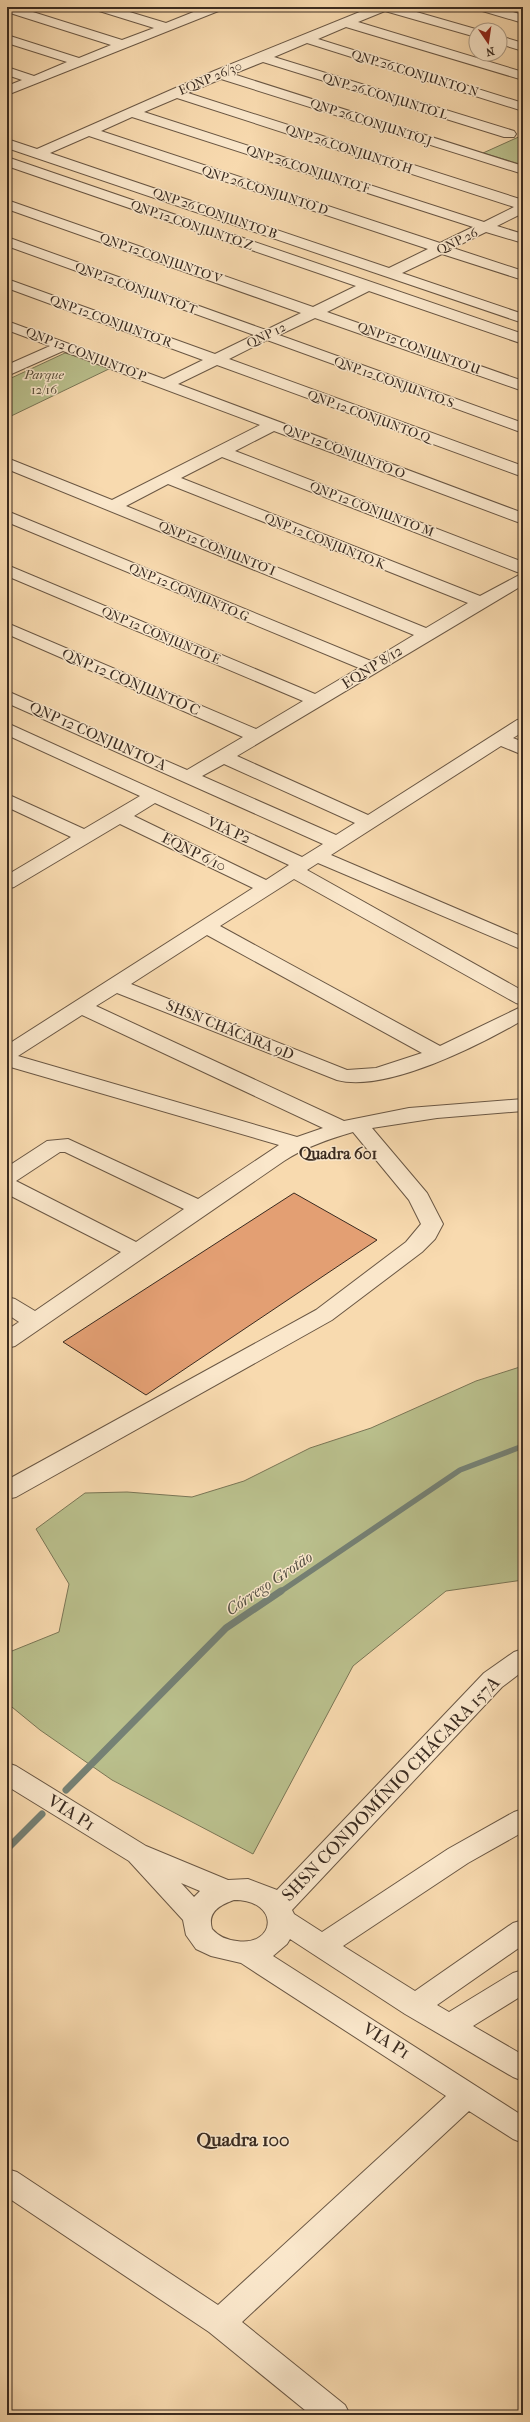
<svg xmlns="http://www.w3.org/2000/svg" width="530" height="2422" font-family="'IM FELL French Canon',serif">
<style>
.green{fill:#bac08d;stroke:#7a7656}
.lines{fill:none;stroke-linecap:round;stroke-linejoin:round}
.stream-far1{stroke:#758175;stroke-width:5.5}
.stream{stroke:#758175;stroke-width:7}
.building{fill:#e39f73;stroke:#3a2b20}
.minor-casing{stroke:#6a5744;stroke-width:2}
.minor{fill:#fae7cb;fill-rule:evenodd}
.labels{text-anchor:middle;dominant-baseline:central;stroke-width:3;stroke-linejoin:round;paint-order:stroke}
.far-street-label{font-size:13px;fill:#3a2b20;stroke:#fae7cb}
.far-park-label{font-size:13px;font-style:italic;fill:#5a503b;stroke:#fae7cb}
.street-label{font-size:15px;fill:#3a2b20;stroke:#fae7cb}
.neighbourhood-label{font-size:16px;font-weight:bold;fill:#3a2b20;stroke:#fae7cb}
.water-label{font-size:16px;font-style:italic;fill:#534f43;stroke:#fae7cb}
.near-street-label{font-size:18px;fill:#3a2b20;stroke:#fae7cb}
.near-neighbourhood-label{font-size:19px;font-weight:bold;fill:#3a2b20;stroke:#fae7cb}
</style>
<rect width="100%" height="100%" fill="#f8daaf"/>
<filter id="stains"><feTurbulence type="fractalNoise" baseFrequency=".005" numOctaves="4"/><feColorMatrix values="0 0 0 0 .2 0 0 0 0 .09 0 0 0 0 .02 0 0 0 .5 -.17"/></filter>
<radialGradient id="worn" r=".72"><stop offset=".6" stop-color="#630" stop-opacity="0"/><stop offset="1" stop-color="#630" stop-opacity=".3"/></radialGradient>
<path class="green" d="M 523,135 L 523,165 L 483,153 Z
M 65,353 L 113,367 L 7,418 L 7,380 Z
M 523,1366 L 523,1580 L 446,1591 L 353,1666 L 253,1854 L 112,1780 L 40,1730 L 7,1703 L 7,1653 L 59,1632 L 69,1584 L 36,1529 L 85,1493 L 127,1492 L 192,1497 L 244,1481 L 310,1448 L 371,1428 L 476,1381 Z"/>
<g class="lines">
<path class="stream-far1" d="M 280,1592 L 460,1470 L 523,1446"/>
<path class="stream" d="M 66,1790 L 226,1628 L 281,1591
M 7,1849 L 42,1814"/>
</g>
<path class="building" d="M 294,1193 L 377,1240 L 146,1395 L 63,1342 Z"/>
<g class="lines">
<g class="minor-casing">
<path id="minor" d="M 7,7 L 17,7 L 122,40 L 154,28 L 96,10 L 94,7 L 113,7 L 166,23 L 206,7 L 223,7 L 221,10 L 7,95 L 7,86 L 22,80 L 7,75 L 7,67 L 34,76 L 67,62 L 7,43 L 7,35 L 79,58 L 111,45 L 7,12 Z
M 372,7 L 399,7 L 479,30 L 476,30 L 476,37 L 385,11 L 358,22 L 523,72 L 523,80 L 346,27 L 318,39 L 523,103 L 523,111 L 307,43 L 274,57 L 514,131 L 516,134 L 514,137 L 504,137 L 263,62 L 233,74 L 523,166 L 523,174 L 221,79 L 188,93 L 523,200 L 523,213 L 497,226 L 523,234 L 523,243 L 486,232 L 453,248 L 523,271 L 523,280 L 442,254 L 402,273 L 523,314 L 523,323 L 7,148 L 7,139 L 37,149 L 214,71 ZM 177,98 L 514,207 L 484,222 L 144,112 ZM 132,117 L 473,227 L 440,243 L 101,131 ZM 89,136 L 428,249 L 389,268 L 50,153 Z
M 477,7 L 496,7 L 523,15 L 523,23 L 479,10 Z
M 500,36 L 523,43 L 523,51 L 500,44 Z
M 7,157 L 523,334 L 523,344 L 369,291 L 327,312 L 523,381 L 523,391 L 315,318 L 279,335 L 523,423 L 523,433 L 267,340 L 229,359 L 523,466 L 523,477 L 217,365 L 178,384 L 523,513 L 523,524 L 274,431 L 235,451 L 523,562 L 523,585 L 237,756 L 368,815 L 517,720 L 523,719 L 523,732 L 513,738 L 523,742 L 523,755 L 501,746 L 331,855 L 523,937 L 523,950 L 318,863 L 307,870 L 523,991 L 523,1005 L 516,1003 L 294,879 L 220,926 L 440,1046 L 523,1006 L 523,1020 C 480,1045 386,1093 337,1080 L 117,993 L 96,1006 L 344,1121 L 409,1108 L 523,1099 L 523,1111 L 437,1118 L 372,1128 L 427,1193 L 443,1224 L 435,1239 L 422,1252 L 332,1320 L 16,1497 L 7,1499 L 7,1480 L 316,1310 L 406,1242 L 421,1224 L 409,1200 L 353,1132 C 329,1139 305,1147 284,1161 L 15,1346 L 7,1348 L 7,1330 L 19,1322 L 7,1314 L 7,1297 L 15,1299 L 35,1311 L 121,1252 L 7,1194 L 7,1167 L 47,1141 L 68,1139 L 198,1199 L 279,1145 L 7,1066 L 7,1045 L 253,888 L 120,824 L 14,887 L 7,889 L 7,875 L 71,837 L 7,807 L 7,794 L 84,829 L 140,796 L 7,735 L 7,723 L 302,857 L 323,844 L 7,703 L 7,691 L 187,770 L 243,737 L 7,634 L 7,623 L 256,729 L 303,701 L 7,576 L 7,565 L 315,694 L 359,668 L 7,522 L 7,511 L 371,661 L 414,635 L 7,469 L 7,458 L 112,500 L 260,425 L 63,351 L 7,376 L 7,365 L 50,346 L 7,330 L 7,321 L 164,379 L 203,360 L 7,288 L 7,279 L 215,354 L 254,335 L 7,246 L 7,237 L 266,330 L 301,313 L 7,209 L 7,200 L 313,307 L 356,286 L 7,166 ZM 222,457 L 517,572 L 523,573 L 480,596 L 181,478 ZM 168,484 L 468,603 L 426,628 L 126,506 ZM 224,764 L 355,823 L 336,835 L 202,776 ZM 155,803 L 289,865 L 266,880 L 134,816 ZM 207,935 L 422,1053 L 376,1068 L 347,1070 L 131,984 ZM 82,1015 L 323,1128 L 297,1137 L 18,1056 ZM 60,1152 L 65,1152 L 184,1209 L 136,1242 L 16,1181 Z
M 523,1649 L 523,1671 L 502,1687 L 292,1910 L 294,1914 L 322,1932 L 448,1849 L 514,1812 L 523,1809 L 523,1832 L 468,1863 L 343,1946 L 415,1991 L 513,1923 L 523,1920 L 523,1945 L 437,2005 L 449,2012 L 513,1973 L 523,1970 L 523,1995 L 473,2026 L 523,2055 L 523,2081 L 513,2077 L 405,2014 L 290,1939 L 287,1944 L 273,1956 L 523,2116 L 523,2143 L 513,2139 L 469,2111 L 242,2322 L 345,2405 L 350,2415 L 311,2415 L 209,2332 L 7,2197 L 7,2169 L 17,2172 L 218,2305 L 446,2096 L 241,1963 L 211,1956 L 196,1949 L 186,1935 L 183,1920 L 129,1861 L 7,1786 L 7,1763 L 16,1766 L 146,1846 L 228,1880 L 248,1879 L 277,1890 L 484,1673 L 514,1652 ZM 181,1883 L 200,1891 L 194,1897 ZM 234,1900 C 281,1900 276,1947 237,1941 C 227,1940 219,1937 212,1929 C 207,1912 220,1905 234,1900 Z"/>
</g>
<use href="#minor" class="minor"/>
</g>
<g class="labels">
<g class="far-street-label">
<text transform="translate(415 73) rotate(17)">QNP 26 CONJUNTO N</text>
<text transform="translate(210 78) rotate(-23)">EQNP 26/30</text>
<text transform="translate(385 96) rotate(17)">QNP 26 CONJUNTO L</text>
<text transform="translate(371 122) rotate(18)">QNP 26 CONJUNTO J</text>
<text transform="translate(349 149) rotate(18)">QNP 26 CONJUNTO H</text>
<text transform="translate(308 169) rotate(18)">QNP 26 CONJUNTO F</text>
<text transform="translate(265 190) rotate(18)">QNP 26 CONJUNTO D</text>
<text transform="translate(215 213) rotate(19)">QNP 26 CONJUNTO B</text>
<text transform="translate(192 225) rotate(19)">QNP 12 CONJUNTO Z</text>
<text transform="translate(457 241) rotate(-26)">QNP 26</text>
<text transform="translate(161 258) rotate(19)">QNP 12 CONJUNTO V</text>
<text transform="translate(136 288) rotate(20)">QNP 12 CONJUNTO T</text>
<text transform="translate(111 321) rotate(20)">QNP 12 CONJUNTO R</text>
<text transform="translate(266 335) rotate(-26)">QNP 12</text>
<text transform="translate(419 348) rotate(20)">QNP 12 CONJUNTO U</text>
<text transform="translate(86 354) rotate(21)">QNP 12 CONJUNTO P</text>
<text transform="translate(394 382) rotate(20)">QNP 12 CONJUNTO S</text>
<text transform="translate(369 416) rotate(20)">QNP 12 CONJUNTO Q</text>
<text transform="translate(344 451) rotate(21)">QNP 12 CONJUNTO O</text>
<text transform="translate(372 509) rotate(21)">QNP 12 CONJUNTO M</text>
<text transform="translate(325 541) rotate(22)">QNP 12 CONJUNTO K</text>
<text transform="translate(217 548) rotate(22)">QNP 12 CONJUNTO I</text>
<text transform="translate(189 592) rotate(23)">QNP 12 CONJUNTO G</text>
<text transform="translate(161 635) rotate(23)">QNP 12 CONJUNTO E</text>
</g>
<g class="far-park-label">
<text x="44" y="374">Parque<tspan x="44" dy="15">12/16</tspan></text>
</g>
<g class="street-label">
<text transform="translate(372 667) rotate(-32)">EQNP 8/12</text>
<text transform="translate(131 682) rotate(23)">QNP 12 CONJUNTO C</text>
<text transform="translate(98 736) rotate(24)">QNP 12 CONJUNTO A</text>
<text transform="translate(229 830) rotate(24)">VIA P2</text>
<text transform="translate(194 852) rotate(26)">EQNP 6/10</text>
<text transform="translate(230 1030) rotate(22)">SHSN CHÁCARA 9D</text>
</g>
<g class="neighbourhood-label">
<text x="338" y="1153">Quadra 601</text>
</g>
<g class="water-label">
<text transform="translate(269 1583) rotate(-34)">Córrego Grotão</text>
</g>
<g class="near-street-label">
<text transform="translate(391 1789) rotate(-46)">SHSN CONDOMÍNIO CHÁCARA 157A</text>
<text transform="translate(71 1813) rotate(32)">VIA P1</text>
<text transform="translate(386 2041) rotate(32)">VIA P1</text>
</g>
<g class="near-neighbourhood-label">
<text x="243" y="2140">Quadra 100</text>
</g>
</g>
<rect width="530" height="2422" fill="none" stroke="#f8daaf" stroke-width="24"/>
<rect x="8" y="8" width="514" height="2406" fill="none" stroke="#3a2b20" stroke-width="2"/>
<rect x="12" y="12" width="506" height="2398" fill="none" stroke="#3a2b20"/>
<g transform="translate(488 42) rotate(167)"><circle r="19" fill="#fae7cb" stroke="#ad9c87"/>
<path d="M0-3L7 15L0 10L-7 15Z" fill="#8f2418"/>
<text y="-6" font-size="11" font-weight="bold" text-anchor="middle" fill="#3a2b20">N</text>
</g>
<rect width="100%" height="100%" filter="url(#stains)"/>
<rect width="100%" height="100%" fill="url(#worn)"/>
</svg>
